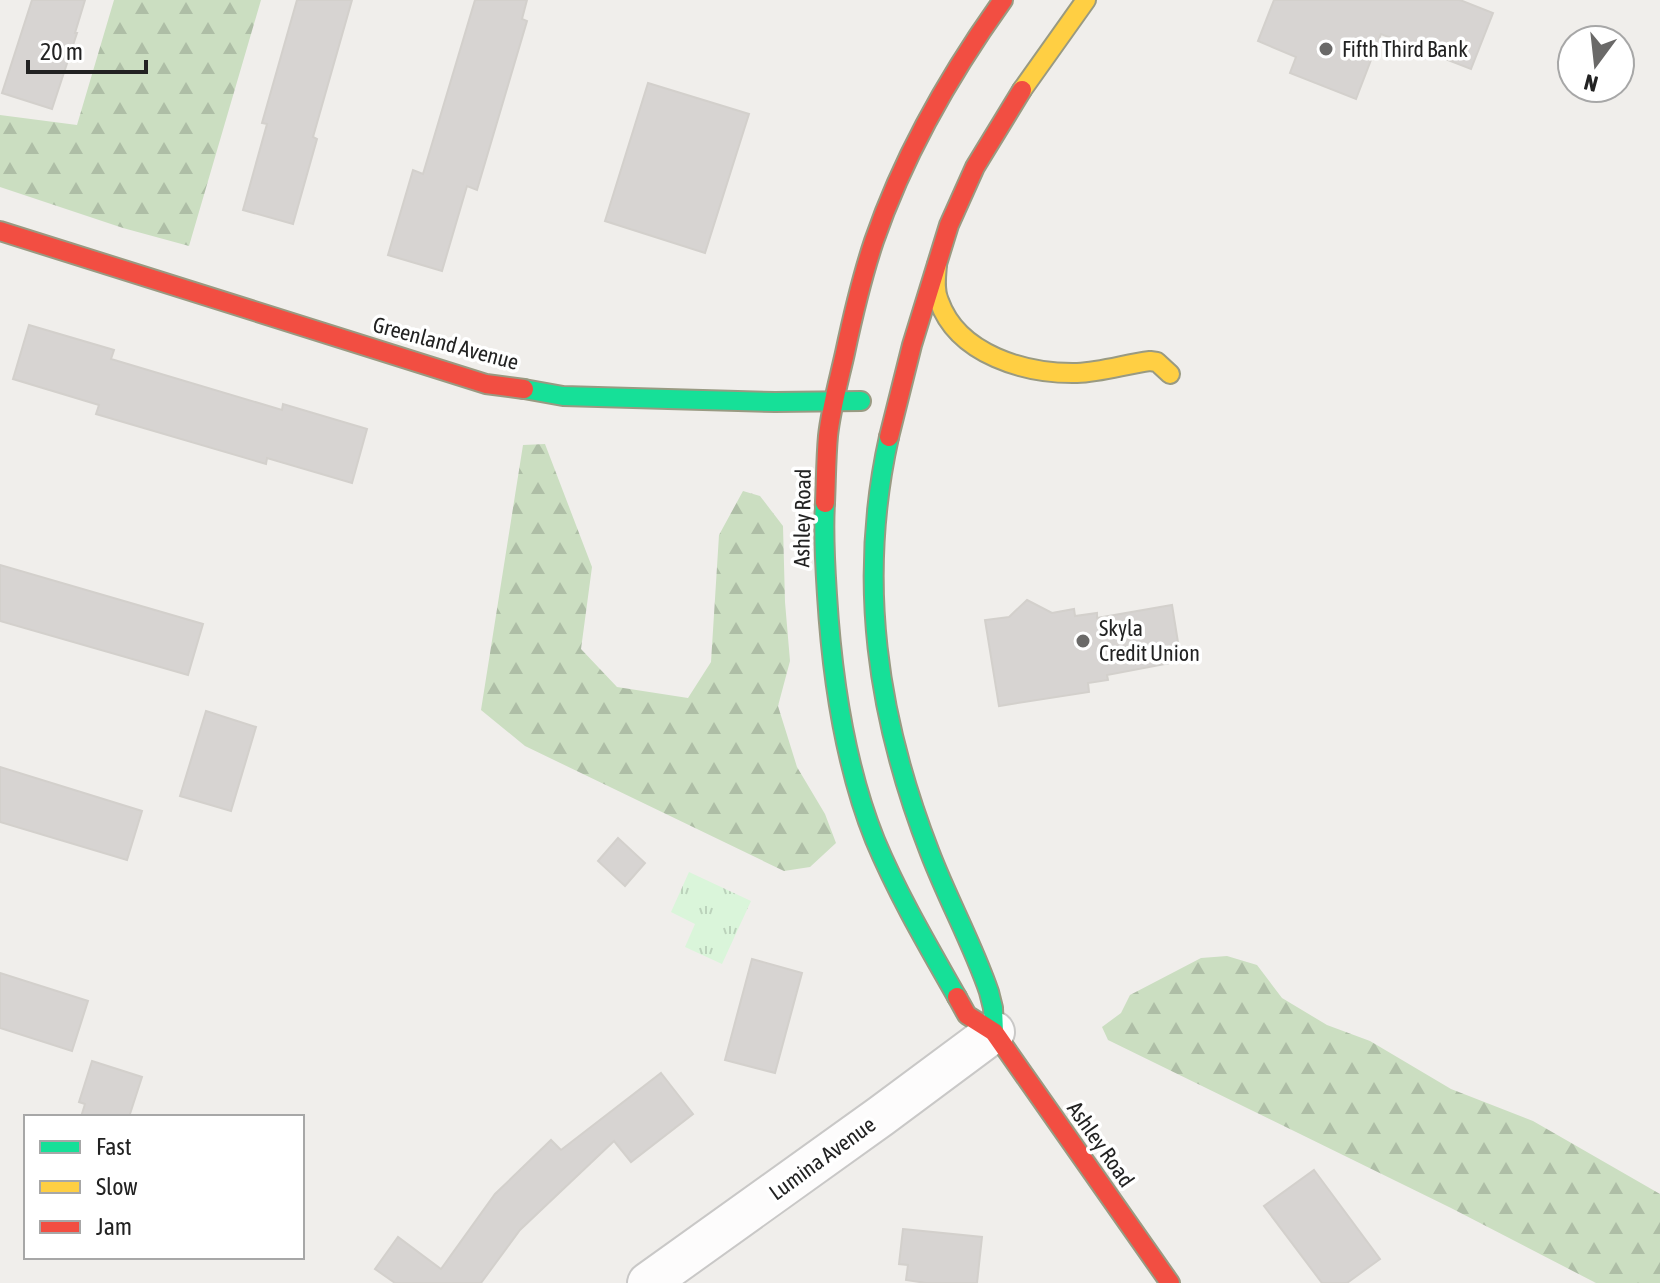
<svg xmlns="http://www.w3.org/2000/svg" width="1660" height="1283" font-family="'Asap Condensed',sans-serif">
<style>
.forest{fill:url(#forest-firs)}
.park{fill:url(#park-tufts)}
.building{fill:#d7d4d2;stroke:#d3d0cc;stroke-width:2}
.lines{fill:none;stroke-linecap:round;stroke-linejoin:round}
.street-casing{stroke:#c9c8c7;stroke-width:44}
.fast-casing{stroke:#999a82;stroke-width:22}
.slow-casing{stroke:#999a82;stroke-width:22}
.jam-casing{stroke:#999a82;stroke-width:22}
.street{stroke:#fdfcfc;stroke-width:40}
.fast{stroke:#16e098;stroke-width:18}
.slow{stroke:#ffcf43;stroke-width:18}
.jam{stroke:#f24e42;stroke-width:18}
.poi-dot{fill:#6a6968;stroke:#fff;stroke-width:3}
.labels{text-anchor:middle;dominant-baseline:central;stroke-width:7;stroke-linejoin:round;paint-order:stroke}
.poi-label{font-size:22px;fill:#222;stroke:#fff;text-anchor:start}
.street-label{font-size:22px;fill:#222;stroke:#fff}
</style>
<defs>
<pattern id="forest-firs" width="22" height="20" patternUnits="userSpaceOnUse" patternTransform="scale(2)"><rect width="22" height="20" fill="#cbdec1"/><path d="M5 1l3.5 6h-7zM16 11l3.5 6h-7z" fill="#aebea6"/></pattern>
<pattern id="park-tufts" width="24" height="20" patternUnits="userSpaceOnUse" patternTransform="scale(2)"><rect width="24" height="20" fill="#daf5da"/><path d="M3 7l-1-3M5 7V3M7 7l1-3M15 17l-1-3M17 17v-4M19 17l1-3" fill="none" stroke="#bbd2bb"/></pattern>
</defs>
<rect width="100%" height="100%" fill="#f0eeeb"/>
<path class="forest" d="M 114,0 L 261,0 L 189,246 L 123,228 L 0,187 L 0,115 L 77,125 Z
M 545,444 L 592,567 L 581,649 L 617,687 L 688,698 L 711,662 L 719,535 L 743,491 L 760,496 L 783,526 L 785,602 L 790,661 L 778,706 L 797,767 L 825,814 L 836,843 L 810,867 L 784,871 L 525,746 L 481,710 L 523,445 Z
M 1227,956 L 1257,965 L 1282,998 L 1327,1025 L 1370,1041 L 1451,1089 L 1533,1121 L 1660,1194 L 1660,1283 L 1596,1283 L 1451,1208 L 1108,1040 L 1102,1027 L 1121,1013 L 1130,995 L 1201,958 Z"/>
<path class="park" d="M 689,872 L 751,901 L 722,964 L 685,947 L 695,924 L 671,912 Z"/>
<path class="building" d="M 32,0 L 85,0 L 75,33 L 77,33 L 52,109 L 2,93 Z
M 297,0 L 352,0 L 313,137 L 317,139 L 293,224 L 243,210 L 267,124 L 262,123 Z
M 475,0 L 527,0 L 522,19 L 527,21 L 477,190 L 467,186 L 442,271 L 388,255 L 413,170 L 423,174 Z
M 1274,0 L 1460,0 L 1493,13 L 1471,69 L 1381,34 L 1356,99 L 1290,73 L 1296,57 L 1258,41 Z
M 648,83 L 749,114 L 705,253 L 605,221 Z
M 29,325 L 114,350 L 111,359 L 282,410 L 283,404 L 367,429 L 352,483 L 267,458 L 266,464 L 96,414 L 99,405 L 13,379 Z
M 0,565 L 203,624 L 188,675 L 0,621 Z
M 1027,600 L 1052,613 L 1074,609 L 1075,616 L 1097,613 L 1097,618 L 1172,605 L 1181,661 L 1107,675 L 1108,680 L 1088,683 L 1089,692 L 999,706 L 985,620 L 1009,617 Z
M 206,711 L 256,727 L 231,811 L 180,796 Z
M 0,767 L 142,811 L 127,860 L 0,822 Z
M 618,838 L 645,863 L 625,886 L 598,861 Z
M 752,959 L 802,973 L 775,1073 L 725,1060 Z
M 0,973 L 88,1001 L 72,1051 L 0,1028 Z
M 92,1061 L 142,1077 L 129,1117 L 81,1117 L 85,1104 L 79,1102 Z
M 661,1073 L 693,1114 L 631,1162 L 614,1141 L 520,1230 L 481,1283 L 395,1283 L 375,1269 L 398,1237 L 441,1269 L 495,1194 L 551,1140 L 561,1150 Z
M 1314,1170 L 1380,1259 L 1347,1283 L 1322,1283 L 1264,1206 Z
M 903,1229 L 982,1237 L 977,1283 L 926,1283 L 906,1280 L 908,1265 L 899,1264 Z"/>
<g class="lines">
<g class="street-casing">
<path id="street" d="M 648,1283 L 881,1116 L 994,1032"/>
</g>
<g class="fast-casing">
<path id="fast" d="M 524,389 L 563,396 L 775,402 L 861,401
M 889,437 C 857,581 877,717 930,853 C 948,900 973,945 989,992 L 993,1008 L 994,1032
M 825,503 C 823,534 825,564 827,595 C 832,677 844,763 875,840 C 898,895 928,946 957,997"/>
</g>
<g class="slow-casing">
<path id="slow" d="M 1022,90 L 1086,0
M 937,265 C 936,277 934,290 939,301 C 958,355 1026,374 1077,373 C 1102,372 1126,364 1150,361 L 1157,362 L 1170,374"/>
</g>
<g class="jam-casing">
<path id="jam" d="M 0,231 L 486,384 L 524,389
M 889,437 L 912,345 L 949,225 L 975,167 L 1022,90
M 825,503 C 826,481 826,458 828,436 C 831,408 839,380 845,353 C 853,315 862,277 874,241 C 904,154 950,74 1003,0
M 957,997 L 967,1015 L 994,1032 L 1170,1283"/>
</g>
<use href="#street" class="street"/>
<use href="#fast" class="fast"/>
<use href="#slow" class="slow"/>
<use href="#jam" class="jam"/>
</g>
<g class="poi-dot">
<circle cx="1326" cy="49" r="8"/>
<circle cx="1083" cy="641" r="8"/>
</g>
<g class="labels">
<g class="poi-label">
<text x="1342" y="49">Fifth Third Bank</text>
<text x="1099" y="628">Skyla<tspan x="1099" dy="25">Credit Union</tspan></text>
</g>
<g class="street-label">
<text transform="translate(446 343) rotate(15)">Greenland Avenue</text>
<text transform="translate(802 518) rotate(-89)">Ashley Road</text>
<text transform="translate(1101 1144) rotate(55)">Ashley Road</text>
<text transform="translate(822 1158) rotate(-36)">Lumina Avenue</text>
</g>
</g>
<rect x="24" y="1115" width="280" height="144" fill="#ffffff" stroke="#a7a7a7" stroke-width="2"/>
<rect x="40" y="1141" width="40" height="12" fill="#16e098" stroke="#a7a7a7" stroke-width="2"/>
<text x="96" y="1155" font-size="24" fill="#222222">Fast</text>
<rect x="40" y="1181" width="40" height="12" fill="#ffcf43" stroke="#a7a7a7" stroke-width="2"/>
<text x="96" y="1195" font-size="24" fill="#222222">Slow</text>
<rect x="40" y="1221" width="40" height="12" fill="#f24e42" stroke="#a7a7a7" stroke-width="2"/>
<text x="96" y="1235" font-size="24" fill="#222222">Jam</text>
<g transform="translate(1596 64) rotate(195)"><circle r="38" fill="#ffffff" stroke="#a7a7a7" stroke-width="2"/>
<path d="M0-6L14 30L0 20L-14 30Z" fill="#6a6968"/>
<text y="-12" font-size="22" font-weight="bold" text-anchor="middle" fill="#222222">N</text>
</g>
<path d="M28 60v12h118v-12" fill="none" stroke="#222222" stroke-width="4"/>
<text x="40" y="60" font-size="24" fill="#222222" stroke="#ffffff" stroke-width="6" paint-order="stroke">20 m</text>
</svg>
